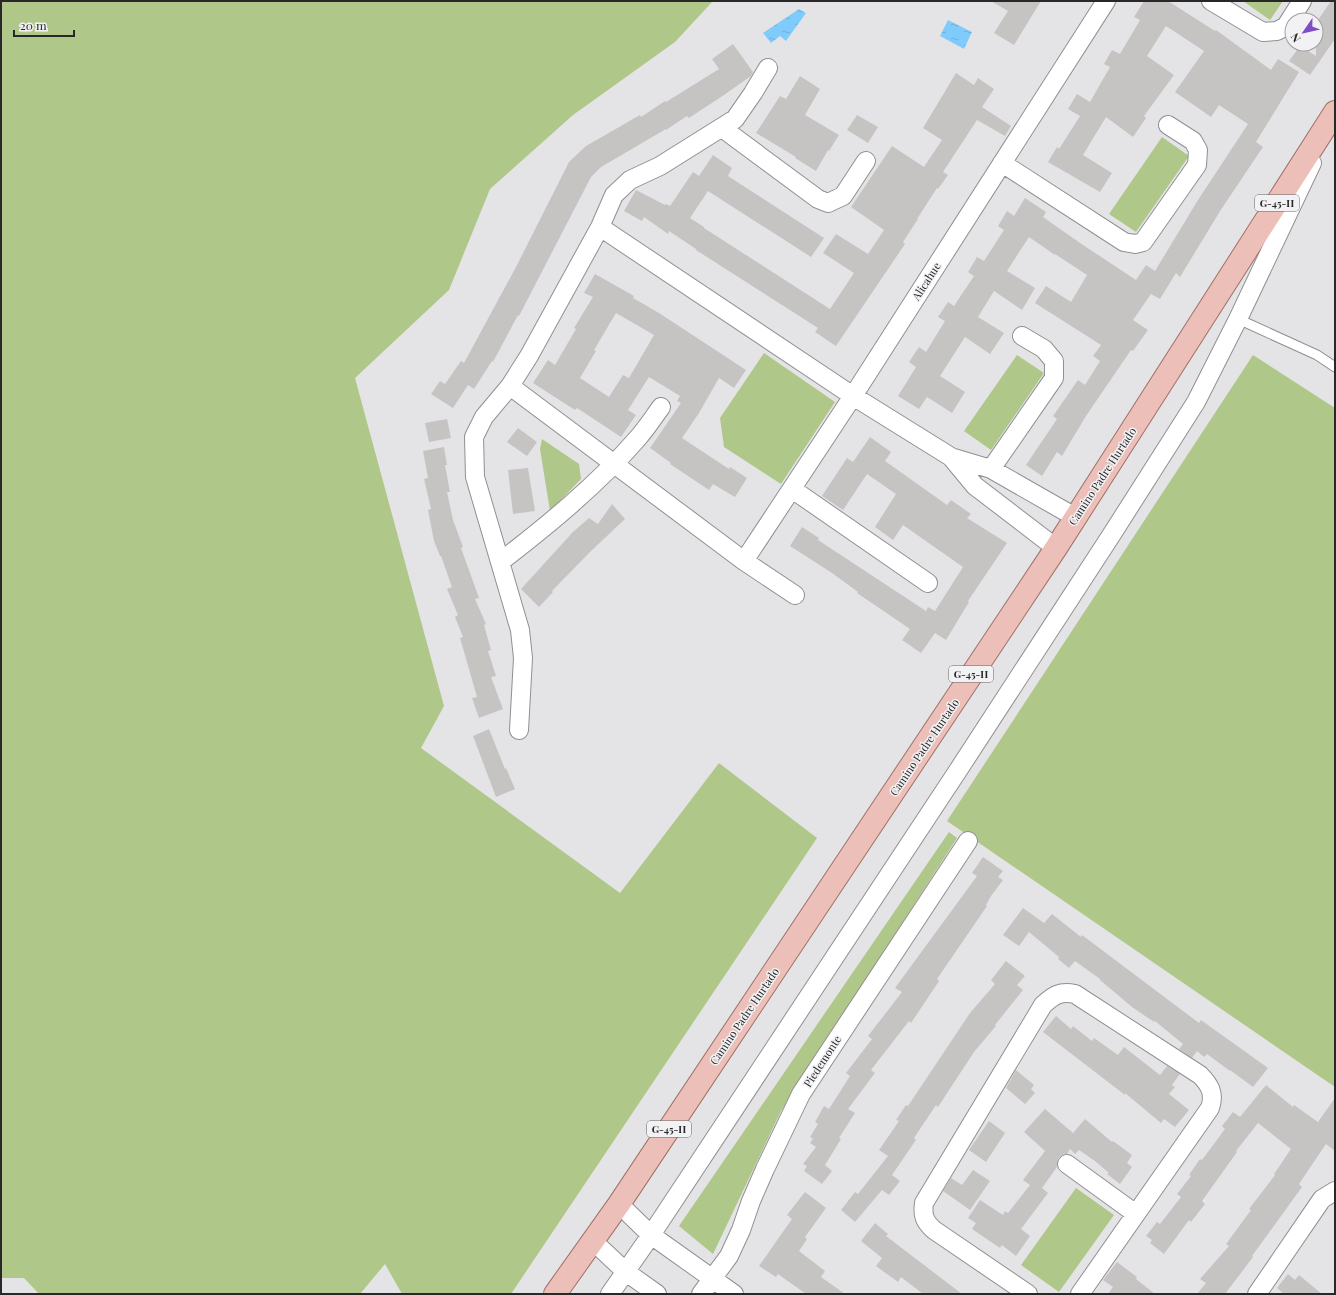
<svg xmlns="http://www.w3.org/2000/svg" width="1336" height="1295" font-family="'Playfair Display',serif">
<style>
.grass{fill:#afc889}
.water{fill:url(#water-ripples)}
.building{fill:#c6c3c3;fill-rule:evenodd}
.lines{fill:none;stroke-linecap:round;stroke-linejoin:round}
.lane-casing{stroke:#908f92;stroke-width:11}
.street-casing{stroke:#908f92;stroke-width:20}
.primary-casing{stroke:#9f7067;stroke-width:24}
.lane{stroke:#fff;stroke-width:9}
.street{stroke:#fff;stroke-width:18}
.primary{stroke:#ecc0b8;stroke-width:22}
.labels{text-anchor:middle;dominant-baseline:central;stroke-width:3;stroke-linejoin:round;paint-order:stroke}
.shield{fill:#f2f2f4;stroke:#656566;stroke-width:1}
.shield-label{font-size:10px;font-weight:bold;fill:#282829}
.street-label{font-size:11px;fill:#282829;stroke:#f2f2f4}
</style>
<defs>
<pattern id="water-ripples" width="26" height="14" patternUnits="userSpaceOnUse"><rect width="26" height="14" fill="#7fccfc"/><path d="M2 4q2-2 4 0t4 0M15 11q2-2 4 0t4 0" fill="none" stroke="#6eafd8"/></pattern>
</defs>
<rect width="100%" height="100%" fill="#e4e4e7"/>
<path class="grass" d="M 1,1 L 713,1 L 675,42 L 573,115 L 490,189 L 449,290 L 355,378 L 444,706 L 421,748 L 620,893 L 719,763 L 817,838 L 511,1294 L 402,1294 L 385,1264 L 360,1294 L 39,1294 L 24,1278 L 1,1278 Z
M 1243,1 L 1283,1 L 1270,20 Z
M 1162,137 L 1189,156 L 1136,232 L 1109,214 Z
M 764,353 L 835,402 L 781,484 L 724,447 L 720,418 Z
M 1017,355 L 1044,373 L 991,450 L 964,431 Z
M 1253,355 L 1335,408 L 1335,1087 L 947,821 Z
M 542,439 L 579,464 L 581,479 L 550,511 L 540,449 Z
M 949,832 L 957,838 L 781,1111 L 713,1254 L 679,1226 Z
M 1076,1188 L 1114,1215 L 1059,1292 L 1021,1265 Z"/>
<path class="water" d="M 799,9 L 806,13 L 786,41 L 780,36 L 771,43 L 763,33 Z
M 948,20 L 972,32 L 964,49 L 940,36 Z"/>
<path class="building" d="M 991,1 L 1041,1 L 1014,45 L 994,33 L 1008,11 Z
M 1144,1 L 1168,1 L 1215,31 L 1216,30 L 1271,70 L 1278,59 L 1299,72 L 1256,142 L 1263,147 L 1222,208 L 1180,277 L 1176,273 L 1160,299 L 1151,294 L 1133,320 L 1148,330 L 1133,351 L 1131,350 L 1086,416 L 1062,456 L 1057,452 L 1042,476 L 1026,465 L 1057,419 L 1053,416 L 1078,380 L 1085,385 L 1100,361 L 1093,356 L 1101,345 L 1035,303 L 1046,286 L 1071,302 L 1087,275 L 1055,254 L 1055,255 L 1029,237 L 1007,271 L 1035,288 L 1022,310 L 994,291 L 978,317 L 1004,333 L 990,354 L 965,337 L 940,376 L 965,392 L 952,413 L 927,397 L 919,409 L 898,396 L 916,367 L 909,362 L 919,347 L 926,352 L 945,321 L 938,317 L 948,302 L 954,306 L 974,276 L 968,272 L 977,257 L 984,261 L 1004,230 L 998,226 L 1007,211 L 1014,216 L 1025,198 L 1046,212 L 1043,217 L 1080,243 L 1136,280 L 1146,265 L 1155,271 L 1198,200 L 1248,124 L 1219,105 L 1211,117 L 1175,92 L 1204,51 L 1166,26 L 1147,56 L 1174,75 L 1144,116 L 1146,118 L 1133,137 L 1106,117 L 1083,155 L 1112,173 L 1100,192 L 1048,162 L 1057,147 L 1059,149 L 1080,116 L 1068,109 L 1077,94 L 1090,102 L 1110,67 L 1104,64 L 1112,50 L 1120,54 L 1140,20 L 1134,17 Z
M 1331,1 L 1335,1 L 1335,39 L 1310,75 L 1289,61 L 1300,46 L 1316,56 L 1316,23 Z
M 733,44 L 753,72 L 751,76 L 721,97 L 689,118 L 687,116 L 666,130 L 666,129 L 601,167 L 591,177 L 519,316 L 518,315 L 493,362 L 492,361 L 474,389 L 468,385 L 453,408 L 431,394 L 440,381 L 445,384 L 461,361 L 464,363 L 516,267 L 569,162 L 586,146 L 640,115 L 641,117 L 665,101 L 666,102 L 719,69 L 712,59 Z
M 956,73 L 974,85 L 978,78 L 994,89 L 982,107 L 1011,126 L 1005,136 L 977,120 L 943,172 L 948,175 L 938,189 L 937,188 L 917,219 L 918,219 L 903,242 L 905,244 L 836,346 L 815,332 L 818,328 L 696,250 L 696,249 L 669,231 L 668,234 L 644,217 L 642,221 L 624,211 L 636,190 L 665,205 L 666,204 L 670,206 L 693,172 L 699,176 L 713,155 L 732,168 L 728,176 L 824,238 L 811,257 L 708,191 L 690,218 L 704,227 L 704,228 L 830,309 L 854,273 L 823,253 L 836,234 L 868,254 L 884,230 L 851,207 L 892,146 L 924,167 L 942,140 L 923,128 Z
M 800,76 L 820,89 L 805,115 L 839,135 L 829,151 L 828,150 L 816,171 L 795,158 L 796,157 L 756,133 L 780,96 L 786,99 Z
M 857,115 L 878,127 L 868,143 L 847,130 Z
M 595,274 L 634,296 L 633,298 L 659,313 L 746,370 L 734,388 L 719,378 L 699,413 L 682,438 L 729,469 L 730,467 L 747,478 L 735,497 L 713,484 L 709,490 L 670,464 L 671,463 L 650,448 L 681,403 L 677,401 L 680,396 L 649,377 L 628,410 L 636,415 L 621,437 L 577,408 L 575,410 L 533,383 L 548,360 L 555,365 L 576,329 L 574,328 L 593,297 L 584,293 ZM 616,313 L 654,335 L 629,378 L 623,375 L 609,397 L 580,378 L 596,351 L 594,350 Z
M 447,419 L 451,438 L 429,442 L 425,423 Z
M 518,428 L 537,442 L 527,456 L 507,442 Z
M 870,437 L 891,452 L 885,461 L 947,505 L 951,500 L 971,514 L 967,518 L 1007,543 L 968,601 L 969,602 L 946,640 L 935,633 L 921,653 L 902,640 L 910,629 L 857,593 L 858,592 L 832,573 L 790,546 L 802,527 L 819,538 L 818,540 L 926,611 L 928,607 L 935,611 L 963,567 L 903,525 L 893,540 L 875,527 L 896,494 L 867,474 L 843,510 L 822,496 L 847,458 L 853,462 Z
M 444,447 L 447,465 L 445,465 L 450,492 L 447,492 L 453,520 L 463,547 L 461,548 L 479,598 L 475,599 L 486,624 L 484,625 L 491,650 L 488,651 L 496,676 L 491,677 L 503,709 L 479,718 L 472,698 L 477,697 L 460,638 L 463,637 L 455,617 L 458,615 L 447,589 L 452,587 L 441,556 L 440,556 L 434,541 L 428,510 L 431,509 L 424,479 L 428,478 L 423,451 Z
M 528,468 L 535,511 L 513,514 L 508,470 Z
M 612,504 L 625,519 L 590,552 L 552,591 L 553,592 L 539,607 L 521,589 L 573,532 L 589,518 L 598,524 Z
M 489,729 L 505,769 L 506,768 L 515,789 L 496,797 L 473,736 Z
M 983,857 L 1003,871 L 998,877 L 1003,880 L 991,896 L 986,905 L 987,906 L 937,979 L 939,981 L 911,1023 L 909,1021 L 871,1070 L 875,1073 L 848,1109 L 855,1113 L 839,1138 L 841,1139 L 825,1165 L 832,1171 L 822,1184 L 804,1171 L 807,1166 L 803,1164 L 816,1147 L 810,1143 L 813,1139 L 810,1137 L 818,1124 L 815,1122 L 824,1106 L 829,1109 L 850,1076 L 846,1073 L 872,1039 L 868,1036 L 902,992 L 895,988 L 977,876 L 972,873 Z
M 1023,908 L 1044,923 L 1052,914 L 1081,937 L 1082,935 L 1199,1023 L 1201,1020 L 1268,1068 L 1253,1087 L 1230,1070 L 1230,1071 L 1207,1054 L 1204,1057 L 1197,1051 L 1192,1058 L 1179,1049 L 1183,1044 L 1155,1021 L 1154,1022 L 1132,1007 L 1100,980 L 1100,979 L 1075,961 L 1069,968 L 1058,959 L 1059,957 L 1029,932 L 1019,946 L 1003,935 Z
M 1006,961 L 1025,976 L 1017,985 L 1023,990 L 995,1025 L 996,1026 L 974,1052 L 938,1107 L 936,1105 L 914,1138 L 916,1140 L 892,1175 L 900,1181 L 889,1195 L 882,1190 L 855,1222 L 841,1210 L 855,1192 L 858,1194 L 888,1156 L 879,1150 L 899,1121 L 896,1120 L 906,1105 L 908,1106 L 970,1013 L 995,984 L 991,980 Z
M 1056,1016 L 1071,1029 L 1073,1026 L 1092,1041 L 1094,1038 L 1118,1055 L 1124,1047 L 1160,1075 L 1167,1066 L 1180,1074 L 1172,1085 L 1175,1087 L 1169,1094 L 1189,1110 L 1175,1127 L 1164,1119 L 1161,1123 L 1125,1093 L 1125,1095 L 1043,1032 Z
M 1016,1070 L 1034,1085 L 1031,1089 L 1035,1093 L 1025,1104 L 1006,1088 Z
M 1266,1085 L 1293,1107 L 1294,1105 L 1318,1122 L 1335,1098 L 1335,1151 L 1326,1144 L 1299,1184 L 1302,1187 L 1252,1256 L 1253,1257 L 1225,1294 L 1197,1294 L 1206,1283 L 1200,1279 L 1229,1246 L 1226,1244 L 1251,1210 L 1249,1209 L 1275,1175 L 1274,1174 L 1291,1149 L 1258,1123 L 1236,1151 L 1237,1152 L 1202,1201 L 1205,1204 L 1191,1222 L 1189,1220 L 1164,1254 L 1150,1243 L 1152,1240 L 1146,1236 L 1157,1222 L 1160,1224 L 1181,1197 L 1177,1194 L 1191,1176 L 1189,1175 L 1200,1159 L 1202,1160 L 1225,1129 L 1222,1126 L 1233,1112 L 1240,1117 Z
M 1045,1109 L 1073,1133 L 1085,1119 L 1112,1142 L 1113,1141 L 1132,1155 L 1127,1163 L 1132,1167 L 1120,1184 L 1107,1174 L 1109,1173 L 1095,1161 L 1079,1150 L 1075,1154 L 1070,1149 L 1067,1154 L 1062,1155 L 1058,1158 L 1057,1163 L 1057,1167 L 1042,1188 L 1048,1193 L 1021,1229 L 1030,1236 L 1016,1256 L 1002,1245 L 1000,1248 L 972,1229 L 976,1223 L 968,1218 L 980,1200 L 1003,1215 L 1005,1211 L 1008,1213 L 1030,1185 L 1023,1180 L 1045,1151 L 1024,1132 Z
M 989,1121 L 1005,1133 L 986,1162 L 969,1150 Z
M 973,1170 L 990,1181 L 970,1210 L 943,1191 L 951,1178 L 962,1185 Z
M 805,1192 L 826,1208 L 805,1237 L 807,1239 L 799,1251 L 825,1271 L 821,1277 L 845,1294 L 806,1294 L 778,1274 L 776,1277 L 759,1266 L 792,1219 L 787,1215 Z
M 875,1223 L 888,1234 L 886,1236 L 962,1294 L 923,1294 L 901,1277 L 898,1282 L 876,1266 L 882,1258 L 861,1241 Z
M 1117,1262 L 1137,1277 L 1136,1279 L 1155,1294 L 1108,1294 L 1113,1287 L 1103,1280 Z
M 1288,1274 L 1295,1280 L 1299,1275 L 1322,1294 L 1284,1294 L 1277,1288 Z"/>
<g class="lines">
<g class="lane-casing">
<path id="lane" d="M 1238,319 L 1317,355 L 1335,367"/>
</g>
<g class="street-casing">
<path id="street" d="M 1211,1 L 1263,32 L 1277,31 L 1286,26 L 1302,1
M 722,128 L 818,199 L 828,203 L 843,196 L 866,161
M 1002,163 L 1124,242 L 1135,244 L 1143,242 L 1197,165 L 1198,150 L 1193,141 L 1168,125
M 600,227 L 853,396 L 951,457 L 991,469 L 1075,517
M 510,386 L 744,561 L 795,595
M 951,457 L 975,486 L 1056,548
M 991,469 L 1054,378 L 1054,361 L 1044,349 L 1022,336
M 792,489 L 928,583
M 744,561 L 853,396 L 1106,1
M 500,562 C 548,525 597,485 637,439 C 646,429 653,418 661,407
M 519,730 L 523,658 L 520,630 L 475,477 L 474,437 L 484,417 L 510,386 L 529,356 L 600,227 L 614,195 L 630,180 L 660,166 L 735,119 L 753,93 L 768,68
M 1067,1164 L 1136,1214
M 619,1204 L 651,1235 L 734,1294
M 593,1241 L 626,1272 L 657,1294
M 610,1294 L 651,1235 L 957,772 L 1112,534 L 1196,402 L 1238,319 L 1312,163
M 701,1294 L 729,1256 L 741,1230 L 751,1201 L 765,1169 L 801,1094 L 968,841
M 1028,1294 L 934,1230 C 925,1222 922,1216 924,1203 L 1043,1005 C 1054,995 1060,991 1075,994 L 1200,1075 C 1210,1085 1215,1094 1210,1108 L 1080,1294
M 1257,1294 L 1322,1199 L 1335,1191"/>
</g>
<g class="primary-casing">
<path id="primary" d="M 555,1294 L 619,1204 L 1056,548 L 1335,112"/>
</g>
<use href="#lane" class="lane"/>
<use href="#street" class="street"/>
<use href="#primary" class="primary"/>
</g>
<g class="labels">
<g class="shield">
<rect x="1255" y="195" width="44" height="16" rx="3"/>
<rect x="949" y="666" width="44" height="16" rx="3"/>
<rect x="647" y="1121" width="44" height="16" rx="3"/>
</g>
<g class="shield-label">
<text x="1277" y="203">G-45-H</text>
<text x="971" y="674">G-45-H</text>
<text x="669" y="1129">G-45-H</text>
</g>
<g class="street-label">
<text transform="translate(926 281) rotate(-57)">Alicahue</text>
<text transform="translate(1102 476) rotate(-57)">Camino Padre Hurtado</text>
<text transform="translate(924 747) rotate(-56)">Camino Padre Hurtado</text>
<text transform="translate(744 1016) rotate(-56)">Camino Padre Hurtado</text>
<text transform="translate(822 1061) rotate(-57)">Piedemonte</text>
</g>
</g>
<rect width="1336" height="1295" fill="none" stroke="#282829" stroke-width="4"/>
<g transform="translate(1304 32) rotate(236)"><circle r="19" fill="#f2f2f4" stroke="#a1a1a3"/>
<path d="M0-3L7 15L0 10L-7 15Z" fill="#804dc5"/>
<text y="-6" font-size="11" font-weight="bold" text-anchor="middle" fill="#282829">N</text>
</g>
<path d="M14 30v6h60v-6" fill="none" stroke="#282829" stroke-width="2"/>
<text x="20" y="30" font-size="12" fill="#282829" stroke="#f2f2f4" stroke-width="3" paint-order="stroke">20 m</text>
</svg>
